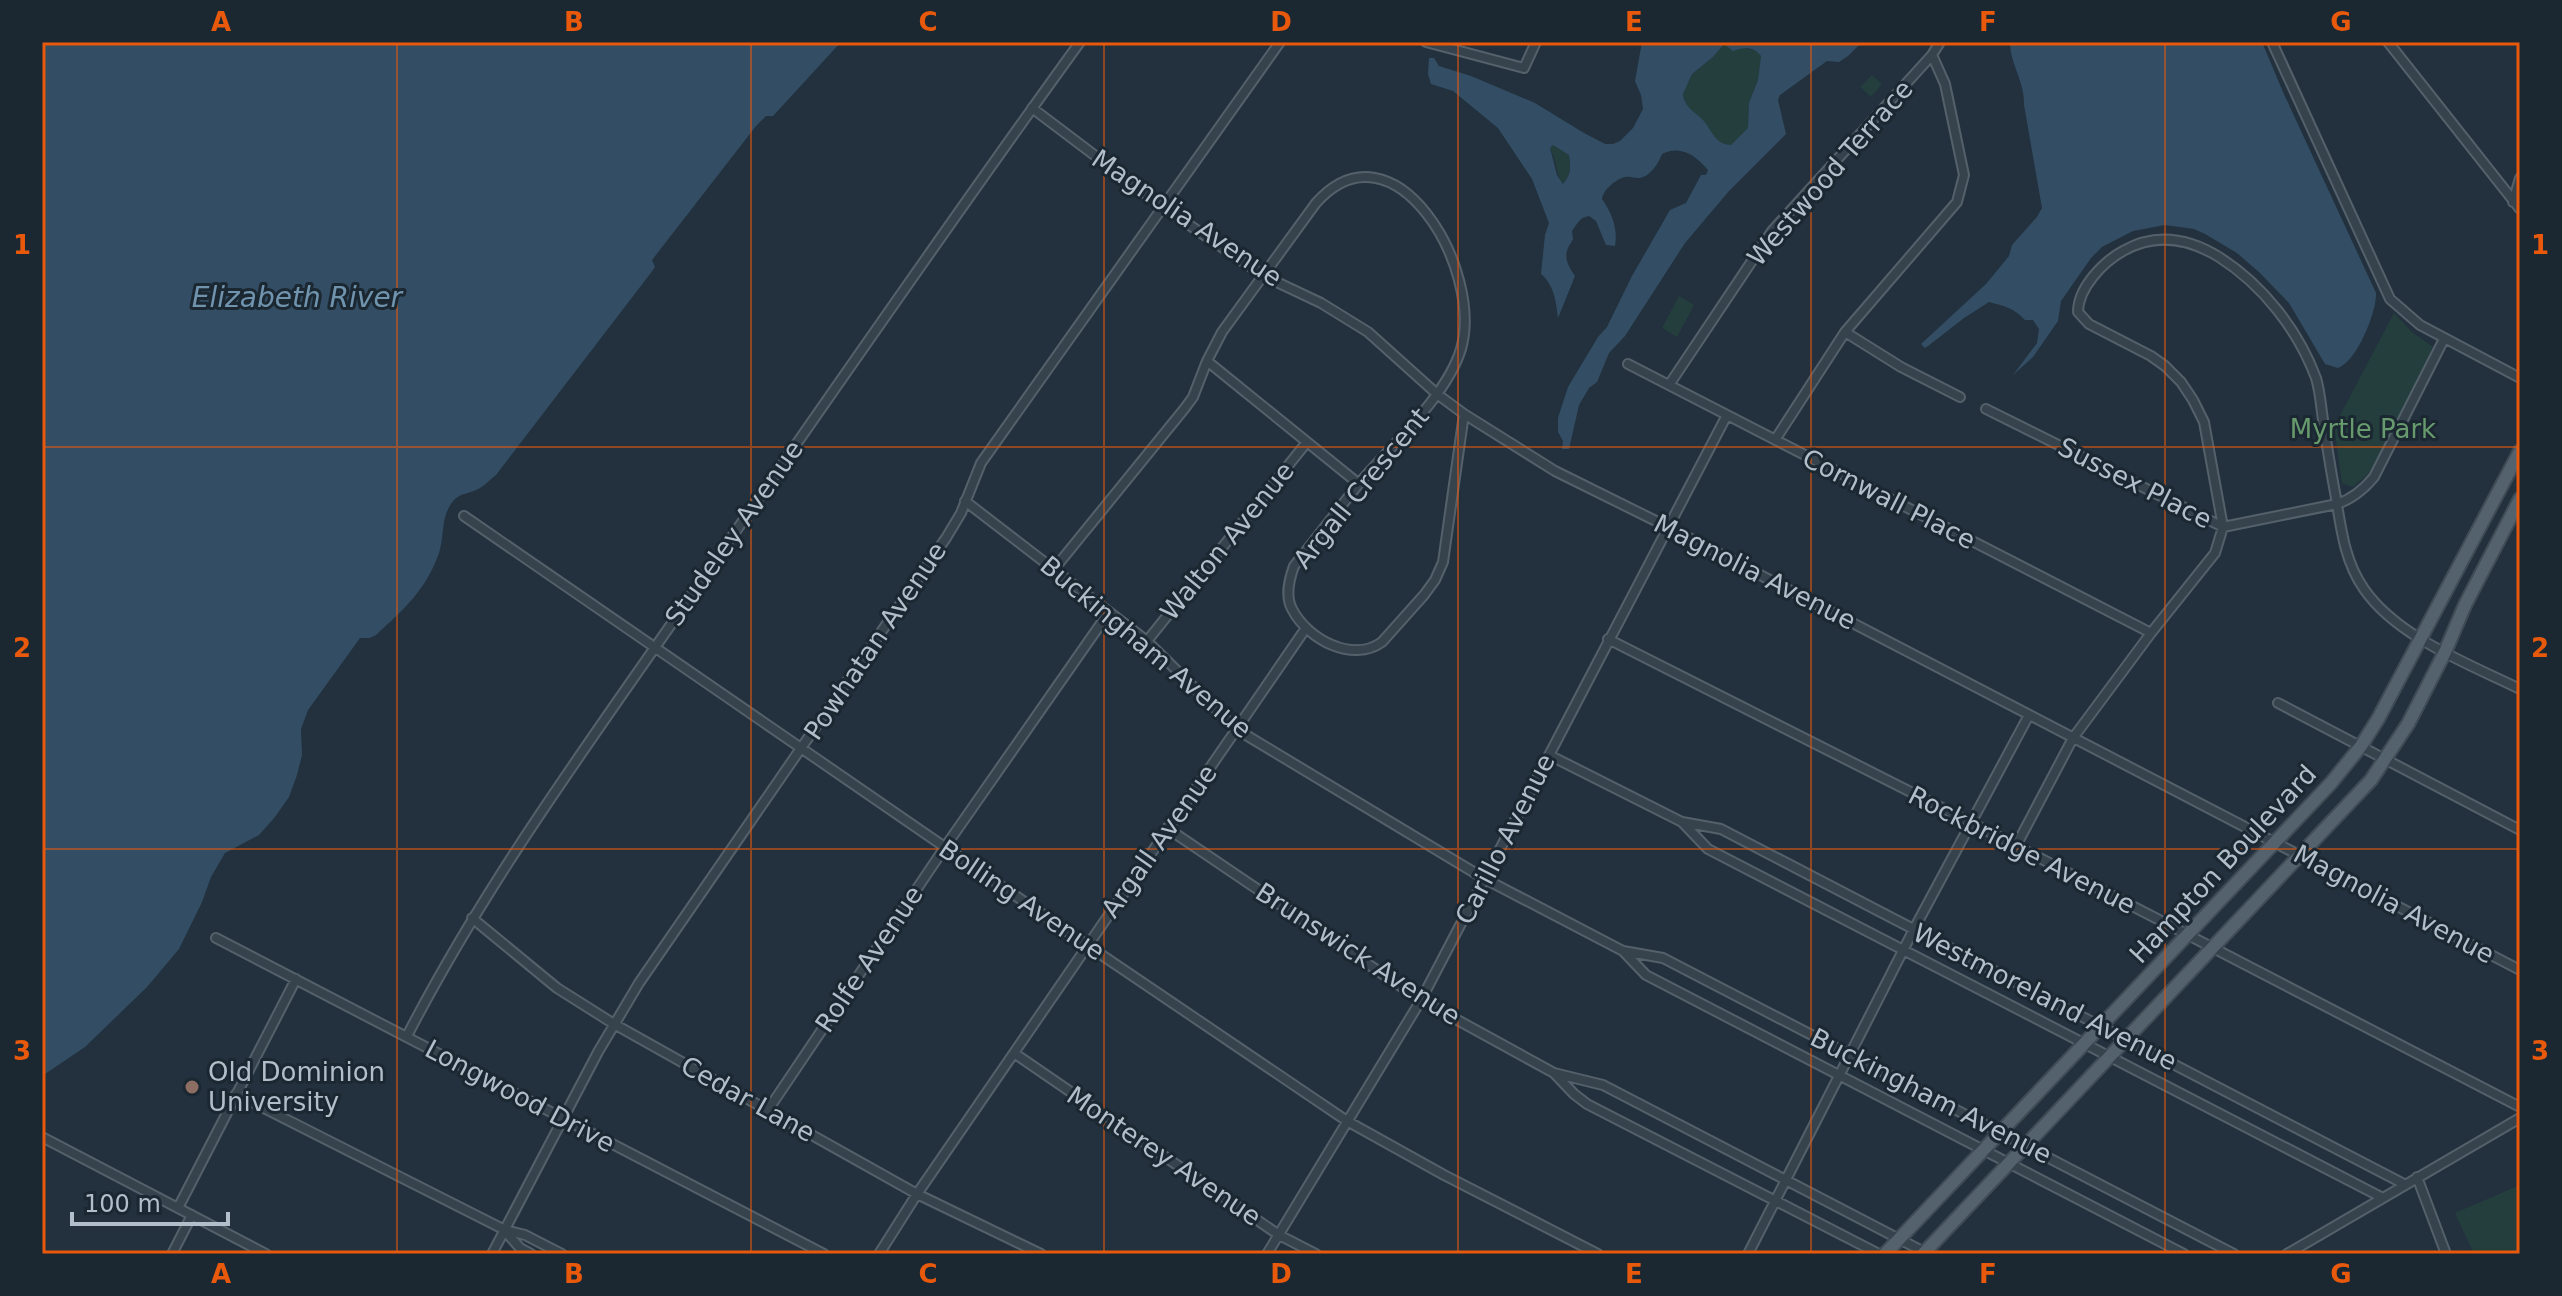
<svg xmlns="http://www.w3.org/2000/svg" width="2562" height="1296" font-family="'DejaVu Sans',sans-serif">
<style>
.green{fill:#243e3e}
.water{fill:#334e64;fill-rule:evenodd}
.lines{fill:none;stroke-linecap:round;stroke-linejoin:round}
.street-casing{stroke:#54616b;stroke-width:12}
.primary-casing{stroke:#3f4c56;stroke-width:16}
.street{stroke:#36434d;stroke-width:8}
.primary{stroke:#54626e;stroke-width:12}
.grid{fill:none;stroke:#e8590c;stroke-width:2;stroke-opacity:0.55}
.education-dot{fill:#8d6e63;stroke:#1b2832;stroke-width:3}
.labels{text-anchor:middle;dominant-baseline:central;stroke-width:6;stroke-linejoin:round;paint-order:stroke}
.street-label{font-size:26px;fill:#b2bec9;stroke:#1b2832}
.park-label{font-size:26px;fill:#679b6d;stroke:#1b2832}
.poi-label{font-size:26px;fill:#b2bec9;stroke:#1b2832;text-anchor:start}
.water-label{font-size:28px;font-style:italic;fill:#7093ae;stroke:#1b2832}
.neatline{fill:none;stroke:#e8590c;stroke-width:3}
.grid-label{font-size:26px;text-anchor:middle;font-weight:bold;fill:#e8590c}
</style>
<rect width="100%" height="100%" fill="#22313d"/>
<path class="green" d="M 1724,43 L 1757,51 L 1761,56 L 1758,80 L 1749,103 L 1748,128 L 1731,145 L 1723,145 L 1714,138 L 1704,122 L 1687,107 L 1683,94 L 1692,74 L 1713,57 Z
M 1872,75 L 1882,84 L 1871,97 L 1860,87 Z
M 1553,145 L 1569,155 C 1571,167 1570,174 1563,184 C 1555,172 1557,159 1549,147 Z
M 1679,296 L 1694,305 L 1677,337 L 1662,328 Z
M 2394,313 L 2412,332 L 2433,347 L 2373,470 L 2353,487 L 2342,483 L 2334,427 Z
M 2520,1185 L 2520,1254 L 2474,1254 L 2455,1213 Z"/>
<path class="water" d="M 42,42 L 841,42 L 773,116 L 766,116 L 756,126 L 652,260 L 655,267 L 650,274 L 496,475 C 489,480 484,487 476,490 C 468,494 461,493 454,500 C 440,516 445,535 439,553 C 426,590 404,609 376,635 L 370,638 L 360,638 L 308,710 L 301,729 L 302,755 L 297,775 L 289,797 L 275,817 L 259,835 L 225,853 L 211,877 L 202,902 L 179,949 L 147,987 L 85,1047 L 42,1076 Z
M 1642,42 L 1862,42 L 1848,56 L 1839,62 L 1827,61 L 1780,95 L 1778,100 L 1786,134 L 1729,191 L 1685,243 L 1625,336 L 1609,353 L 1597,382 L 1589,388 L 1579,405 L 1569,449 L 1562,449 L 1563,441 L 1558,432 L 1558,418 L 1568,387 L 1598,337 L 1607,327 L 1632,276 L 1670,210 L 1686,203 L 1701,175 L 1706,175 L 1708,170 C 1695,155 1681,145 1662,154 C 1658,164 1650,177 1639,178 C 1634,178 1630,176 1625,177 C 1616,179 1603,190 1602,199 C 1612,213 1618,229 1615,246 L 1606,245 L 1596,221 L 1589,216 C 1580,217 1577,224 1572,231 L 1573,239 C 1572,242 1569,245 1568,248 C 1563,259 1570,268 1575,276 L 1558,318 C 1556,301 1554,285 1541,274 L 1545,235 L 1549,223 L 1532,179 L 1498,128 L 1453,91 L 1431,84 L 1428,74 L 1429,58 L 1434,58 L 1439,66 L 1471,76 L 1535,103 L 1584,133 L 1605,144 L 1613,144 L 1620,141 L 1633,128 L 1643,109 L 1641,95 L 1635,81 ZM 1724,44 L 1733,51 C 1743,47 1754,46 1761,56 L 1758,80 L 1749,103 L 1748,128 L 1731,145 C 1715,145 1712,130 1703,120 C 1694,111 1685,108 1683,94 L 1692,74 L 1713,57 ZM 1553,145 L 1569,155 C 1571,167 1571,174 1563,184 L 1557,175 L 1550,148 Z
M 2010,42 L 2262,42 L 2283,92 L 2376,293 C 2377,311 2357,362 2338,368 L 2325,364 L 2289,303 L 2260,273 L 2237,253 L 2205,234 L 2194,229 L 2165,225 L 2133,231 L 2102,247 L 2091,258 L 2061,301 L 2058,321 L 2033,357 L 2013,375 L 2037,343 L 2039,329 L 2033,320 L 2025,320 C 2014,308 2004,306 1989,302 L 1964,318 L 1928,346 L 1925,348 L 1921,344 L 1986,284 L 2009,256 L 2012,245 L 2037,217 L 2042,208 L 2024,105 C 2025,82 2010,64 2010,42 Z"/>
<g class="lines">
<g class="street-casing">
<path id="street" d="M 1426,42 L 1524,68 L 1536,42
M 2272,42 L 2390,299 L 2420,325 L 2520,378
M 2388,42 L 2520,209
M 1032,108 L 1163,207 L 1264,276 L 1321,303 L 1368,332 L 1437,394 L 1464,414 L 1555,471 L 1668,527 L 2520,970
M 2513,202 L 2520,178
M 1845,332 L 1901,367 L 1960,397
M 1207,361 L 1359,484
M 1628,364 L 2151,633
M 1669,385 L 1772,231 L 1932,55 L 1940,42
M 1986,409 L 2223,527 L 2337,504 C 2352,499 2364,489 2374,477 L 2444,339
M 1775,440 L 1845,332 L 1957,202 L 1964,175 L 1945,84 L 1932,55
M 965,501 L 1147,641 L 1236,729 L 1485,879 L 1623,951 L 1663,958 L 2234,1254
M 464,516 L 1087,945 L 1347,1121 L 1444,1175 L 1598,1254
M 1055,568 L 1185,408 L 1193,397 L 1207,361 L 1222,332 L 1316,203 C 1394,116 1484,269 1461,349 C 1447,395 1394,443 1362,480 C 1339,508 1317,538 1294,566 C 1289,580 1285,596 1292,609 C 1308,640 1353,663 1382,642 L 1424,595 L 1435,580 L 1443,562 L 1464,414
M 1608,639 L 1972,823 L 2520,1107
M 1147,641 L 1307,442
M 2278,703 L 2520,830
M 1549,755 L 1682,822 L 1721,829 L 2404,1184
M 1683,823 L 1708,849 L 2381,1197
M 1167,828 L 1421,1000 L 1554,1073 L 1603,1085 L 1928,1254
M 2016,846 L 2073,738 L 2151,633 L 2215,553 L 2223,527 L 2204,422 L 2193,400 L 2181,382 L 2165,366 L 2151,356 L 2089,324 L 2078,312 C 2078,288 2103,262 2123,251 C 2156,232 2188,238 2219,257 C 2263,285 2298,330 2316,378 C 2320,391 2321,406 2323,420 C 2327,446 2331,472 2336,498 C 2341,529 2345,562 2364,589 C 2397,637 2469,664 2520,689
M 472,918 L 557,988 L 614,1024 L 917,1194 L 1041,1254
M 216,938 L 824,1254
M 1623,951 L 1646,975 L 2184,1254
M 407,1036 C 488,879 594,736 695,590 C 822,407 949,223 1080,42
M 1014,1053 L 1279,1235 L 1316,1254
M 1554,1073 L 1574,1094 L 1587,1104 L 1879,1254
M 236,1094 L 505,1230 L 525,1235 L 562,1254
M 768,1110 L 945,847 L 1109,612
M 42,1137 L 266,1254
M 2417,1177 L 2446,1254
M 178,1208 L 296,979
M 505,1231 L 520,1248 L 531,1254
M 172,1254 L 192,1215
M 492,1254 L 598,1052 L 639,983 L 946,538 L 961,513 L 981,463 L 1280,42
M 879,1254 L 917,1194 L 1306,628
M 1267,1254 L 1421,1000 L 1727,415
M 1748,1254 L 1914,929 L 2029,715
M 2287,1254 L 2520,1118"/>
</g>
<g class="primary-casing">
<path id="primary" d="M 1885,1254 L 2331,783 L 2361,746 L 2378,719 L 2520,451
M 1923,1254 L 2371,780 L 2408,724 L 2445,652 L 2465,605 L 2520,499"/>
</g>
<use href="#street" class="street"/>
<use href="#primary" class="primary"/>
</g>
<path class="grid" d="M 397,42 L 397,1254M 751,42 L 751,1254M 1104,42 L 1104,1254M 1458,42 L 1458,1254M 1811,42 L 1811,1254M 2165,42 L 2165,1254M 42,447 L 2520,447M 42,849 L 2520,849"/>
<circle class="education-dot" cx="192" cy="1087" r="8"/>
<g class="labels">
<g class="street-label">
<text transform="translate(1830 173) rotate(-49)">Westwood Terrace</text>
<text transform="translate(1187 218) rotate(34)">Magnolia Avenue</text>
<text transform="translate(2135 483) rotate(27)">Sussex Place</text>
<text transform="translate(1361 488) rotate(-51)">Argall Crescent</text>
<text transform="translate(1889 499) rotate(27)">Cornwall Place</text>
<text transform="translate(734 533) rotate(-55)">Studeley Avenue</text>
<text transform="translate(1227 541) rotate(-51)">Walton Avenue</text>
<text transform="translate(1755 572) rotate(27)">Magnolia Avenue</text>
<text transform="translate(875 641) rotate(-56)">Powhatan Avenue</text>
<text transform="translate(1146 647) rotate(40)">Buckingham Avenue</text>
<text transform="translate(1505 839) rotate(-63)">Carillo Avenue</text>
<text transform="translate(1159 841) rotate(-55)">Argall Avenue</text>
<text transform="translate(2022 850) rotate(27)">Rockbridge Avenue</text>
<text transform="translate(2223 864) rotate(-47)">Hampton Boulevard</text>
<text transform="translate(1022 900) rotate(34)">Bolling Avenue</text>
<text transform="translate(2394 904) rotate(28)">Magnolia Avenue</text>
<text transform="translate(1358 954) rotate(33)">Brunswick Avenue</text>
<text transform="translate(869 959) rotate(-56)">Rolfe Avenue</text>
<text transform="translate(2045 997) rotate(27)">Westmoreland Avenue</text>
<text transform="translate(520 1096) rotate(28)">Longwood Drive</text>
<text transform="translate(1931 1096) rotate(27)">Buckingham Avenue</text>
<text transform="translate(748 1099) rotate(29)">Cedar Lane</text>
<text transform="translate(1164 1156) rotate(34)">Monterey Avenue</text>
</g>
<g class="park-label">
<text x="2363" y="429">Myrtle Park</text>
</g>
<g class="poi-label">
<text x="208" y="1072">Old Dominion<tspan x="208" dy="30">University</tspan></text>
</g>
<g class="water-label">
<text x="297" y="297">Elizabeth River</text>
</g>
</g>
<rect width="2562" height="1296" fill="none" stroke="#1b2832" stroke-width="88"/>
<path d="M72 1212v12h156v-12" fill="none" stroke="#b2bec9" stroke-width="4"/>
<text x="84" y="1212" font-size="24" fill="#b2bec9" stroke="#1b2832" stroke-width="6" paint-order="stroke">100 m</text>
<rect x="44" y="44" width="2474" height="1208" class="neatline"/>
<g class="grid-label">
<text x="221" y="31">A</text>
<text x="574" y="31">B</text>
<text x="928" y="31">C</text>
<text x="1281" y="31">D</text>
<text x="1634" y="31">E</text>
<text x="1988" y="31">F</text>
<text x="2341" y="31">G</text>
<text x="22" y="254">1</text>
<text x="2540" y="254">1</text>
<text x="22" y="657">2</text>
<text x="2540" y="657">2</text>
<text x="22" y="1060">3</text>
<text x="2540" y="1060">3</text>
<text x="221" y="1283">A</text>
<text x="574" y="1283">B</text>
<text x="928" y="1283">C</text>
<text x="1281" y="1283">D</text>
<text x="1634" y="1283">E</text>
<text x="1988" y="1283">F</text>
<text x="2341" y="1283">G</text>
</g>
</svg>
